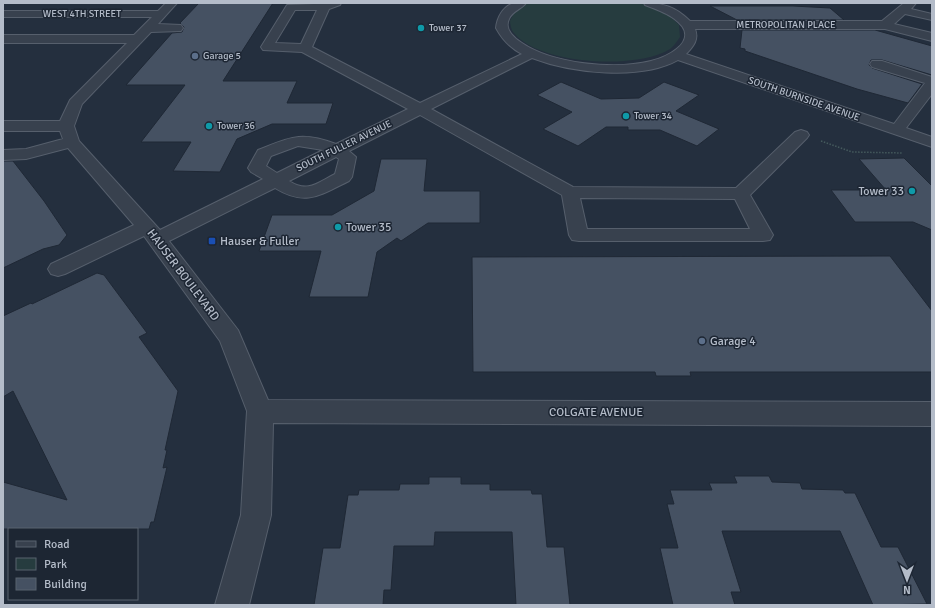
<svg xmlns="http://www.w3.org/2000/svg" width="935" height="608" font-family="Signika,sans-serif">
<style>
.green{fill:#263c3f}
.building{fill:#455162;stroke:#1f2835}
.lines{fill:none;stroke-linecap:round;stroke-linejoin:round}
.minor-casing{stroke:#565f6c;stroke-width:2}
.path{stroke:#44595c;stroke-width:1.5;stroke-dasharray:1.5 1.5;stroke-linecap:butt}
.minor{fill:#38414e;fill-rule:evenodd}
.culture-dot{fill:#0f9aa8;stroke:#1d2633;stroke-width:1.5}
.service-dot{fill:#5c6f8a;stroke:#1d2633;stroke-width:1.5}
.transit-dot{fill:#1a4fb4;stroke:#1d2633;stroke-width:1.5}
.labels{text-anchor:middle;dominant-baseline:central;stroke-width:3;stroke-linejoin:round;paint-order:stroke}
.far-street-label{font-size:10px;fill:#b4bcc9;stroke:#1d2633}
.far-poi-label{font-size:10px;fill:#b4bcc9;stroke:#1d2633;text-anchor:start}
.poi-label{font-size:12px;fill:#b4bcc9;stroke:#1d2633;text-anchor:start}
.street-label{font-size:12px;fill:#b4bcc9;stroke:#1d2633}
</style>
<rect width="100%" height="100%" fill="#242f3e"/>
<path class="green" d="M 527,3 L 642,3 L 668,14 L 679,25 L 680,37 C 677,41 674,46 670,49 C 637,70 538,65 513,32 C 511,29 510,24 510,21 L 515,11 Z"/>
<path class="building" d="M 199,3 L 273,3 L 223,81 L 297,81 L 287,103 L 333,103 L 326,124 L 272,124 L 237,139 L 220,172 L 173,171 L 191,142 L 141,142 L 185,85 L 126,85 L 172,33 L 182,32 L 184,27 L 180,23 Z
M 710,6 L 793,6 L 830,8 L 844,20 L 737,20 Z
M 742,30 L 875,30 L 932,46 L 932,75 L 882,60 L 871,60 L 869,65 L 872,68 L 922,84 L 908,103 L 857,89 L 745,51 L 745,49 L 740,48 Z
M 561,82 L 601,99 L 639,98 L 664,82 L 699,95 L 676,111 L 719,129 L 697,146 L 660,130 L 628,130 L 628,127 L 606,127 L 578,146 L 543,129 L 572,112 L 537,95 Z
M 904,158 L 932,186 L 932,230 L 913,222 L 855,222 L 831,190 L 886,190 L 859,159 Z
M 381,159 L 427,159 L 424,191 L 480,191 L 480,223 L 428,223 L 401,241 L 397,238 L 377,252 L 368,297 L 309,297 L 321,251 L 259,251 L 272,215 L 332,215 L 374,191 Z
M 3,161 L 13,161 L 44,201 L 67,235 L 59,245 L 43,249 L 3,268 Z
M 890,256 L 932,311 L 932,372 L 690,372 L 691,376 L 656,376 L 655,372 L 473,372 L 472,257 Z
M 97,273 L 104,275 L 147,333 L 139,337 L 178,391 L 165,450 L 167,450 L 163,468 L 167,467 L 154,522 L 151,522 L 149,529 L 3,529 L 3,482 L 67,500 L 13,391 L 3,397 L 3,316 L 31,303 L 32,304 Z
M 734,476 L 769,476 L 772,482 L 800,483 L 802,489 L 843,490 L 845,493 L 855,493 L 881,547 L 898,547 L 927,604 L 873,605 L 840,531 L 722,531 L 741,592 L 731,592 L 735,605 L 673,605 L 660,548 L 678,548 L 667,504 L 674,504 L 670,490 L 712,490 L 709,483 L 737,483 Z
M 429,477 L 461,477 L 461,484 L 490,484 L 490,490 L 531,490 L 532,494 L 542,494 L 547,547 L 564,547 L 570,605 L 516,605 L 512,532 L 435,532 L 434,546 L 394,546 L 391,590 L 384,590 L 383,605 L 314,605 L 323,548 L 340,548 L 348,495 L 358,495 L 359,490 L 399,490 L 400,484 L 429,484 Z"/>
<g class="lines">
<g class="minor-casing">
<path id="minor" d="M 166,3 L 177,3 L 158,24 L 181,25 L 183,28 L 181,31 L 151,32 L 82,104 L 74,126 L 79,141 L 160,230 L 263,179 L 251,172 L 248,168 L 258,150 C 291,137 301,131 336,144 L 408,109 L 302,52 L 263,50 L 261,47 L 287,5 L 341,3 L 340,5 L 329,9 L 312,47 L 420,103 L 522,54 C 510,48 502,39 496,28 C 497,18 503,6 514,3 C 517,2 523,3 526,3 C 522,9 512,11 509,19 C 504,29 514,38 522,43 C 553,64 615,70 651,61 C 665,58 695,44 682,26 C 673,15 658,10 645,5 L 644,3 C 663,3 676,7 690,21 L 882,21 L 904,3 L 916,3 L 911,9 L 932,14 L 932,20 L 905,14 L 894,24 L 932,33 L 932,41 L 885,29 L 695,29 C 699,39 694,46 686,54 L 894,124 L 925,83 L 872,67 L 870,64 L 872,61 L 882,61 L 932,77 L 932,94 L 906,128 L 932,137 L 932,147 L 678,60 C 641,81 571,73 532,58 L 431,109 L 573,187 L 736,188 L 795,132 L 801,130 L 807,132 L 809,135 L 807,138 L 750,195 L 773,235 L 770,240 L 763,241 L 579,241 L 572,240 L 569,235 L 562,195 L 420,115 L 349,151 L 356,157 L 352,177 L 349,181 C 320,195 306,207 275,188 L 169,241 L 238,330 L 268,400 L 932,402 L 932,426 L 273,423 L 271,515 L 249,605 L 215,605 L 241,515 L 247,411 L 220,341 L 144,236 L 65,274 L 58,276 L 51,274 L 48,269 L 51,264 L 134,225 L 68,148 L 26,159 L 3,160 L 3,150 L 26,149 L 63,139 L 60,131 L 3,131 L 3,121 L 60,121 L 70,100 L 127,43 L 3,43 L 3,35 L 134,35 L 152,17 L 3,17 L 3,11 L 158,11 ZM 295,10 L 317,10 L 301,44 L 275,43 ZM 298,146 L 323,150 L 277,173 L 266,166 L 271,156 ZM 336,157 L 339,159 L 335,174 C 317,183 308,193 289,181 ZM 580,198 L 735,199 L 750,229 L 587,229 Z"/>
</g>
<path class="path" d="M 821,141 L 852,152 L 902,153"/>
<use href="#minor" class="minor"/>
</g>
<g class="culture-dot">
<circle cx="421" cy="28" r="4"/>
<circle cx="626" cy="116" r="4"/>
<circle cx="209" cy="126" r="4"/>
<circle cx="912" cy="191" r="4"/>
<circle cx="338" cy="227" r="4"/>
</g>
<g class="service-dot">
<circle cx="195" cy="56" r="4"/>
<circle cx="702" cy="341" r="4"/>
</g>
<rect class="transit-dot" x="208" y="237" width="8" height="8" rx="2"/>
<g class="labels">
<g class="far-street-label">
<text x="82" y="14">WEST 4TH STREET</text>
<text x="786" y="25">METROPOLITAN PLACE</text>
<text transform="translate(804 99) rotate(19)">SOUTH BURNSIDE AVENUE</text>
<text transform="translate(344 146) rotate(-26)">SOUTH FULLER AVENUE</text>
</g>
<g class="far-poi-label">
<text x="429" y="28">Tower 37</text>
<text x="203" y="56">Garage 5</text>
<text x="634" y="116">Tower 34</text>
<text x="217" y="126">Tower 36</text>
</g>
<g class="poi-label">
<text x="904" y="191" text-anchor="end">Tower 33</text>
<text x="346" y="227">Tower 35</text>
<text x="220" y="241">Hauser &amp; Fuller</text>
<text x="710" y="341">Garage 4</text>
</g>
<g class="street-label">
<text transform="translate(183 275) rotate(53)">HAUSER BOULEVARD</text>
<text x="596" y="412">COLGATE AVENUE</text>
</g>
</g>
<rect width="935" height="608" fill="none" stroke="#b4bcc9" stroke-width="8"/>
<rect x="8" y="528" width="130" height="72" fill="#1d2633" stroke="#59626f"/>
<rect x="16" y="541" width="20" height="6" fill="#38414e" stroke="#59626f"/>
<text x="44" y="548" font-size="12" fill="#b4bcc9">Road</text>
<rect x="16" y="558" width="20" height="12" fill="#263c3f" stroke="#59626f"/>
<text x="44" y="568" font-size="12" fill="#b4bcc9">Park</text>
<rect x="16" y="578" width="20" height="12" fill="#455162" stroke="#59626f"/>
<text x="44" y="588" font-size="12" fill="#b4bcc9">Building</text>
<g transform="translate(907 580) rotate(180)" stroke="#1d2633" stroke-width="3" paint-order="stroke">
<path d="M0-3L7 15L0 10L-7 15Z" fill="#b4bcc9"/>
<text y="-6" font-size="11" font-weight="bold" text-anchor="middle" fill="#b4bcc9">N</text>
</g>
</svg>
